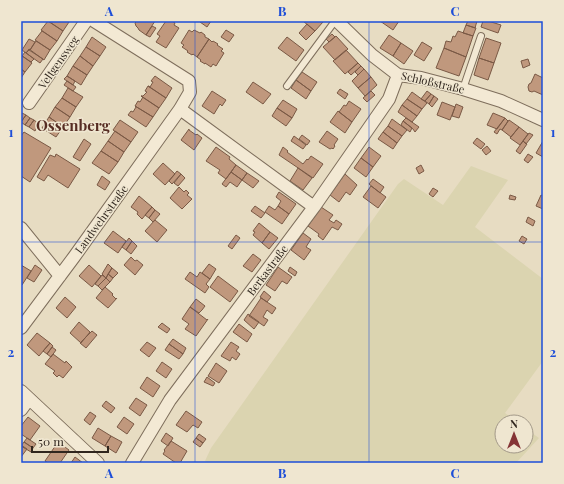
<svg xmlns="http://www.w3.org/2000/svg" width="564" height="484" font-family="'Playfair Display',serif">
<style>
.farmland{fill:#dbd4b0}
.building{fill:#c0987d;stroke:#7a5945}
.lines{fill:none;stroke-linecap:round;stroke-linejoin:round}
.service-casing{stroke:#7e6e5c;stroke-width:8}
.minor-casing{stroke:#7e6e5c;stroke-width:14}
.service{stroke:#f3e9d4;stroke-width:6}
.minor{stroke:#f3e9d4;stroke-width:12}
.grid{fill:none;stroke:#1d4ed8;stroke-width:1;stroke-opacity:0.55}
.labels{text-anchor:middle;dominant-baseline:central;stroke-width:3;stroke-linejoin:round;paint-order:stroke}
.street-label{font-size:11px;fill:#30261e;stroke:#efe6d0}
.district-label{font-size:15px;font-weight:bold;fill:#572d23;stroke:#efe6d0}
.neatline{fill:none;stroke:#1d4ed8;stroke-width:1.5}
.grid-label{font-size:13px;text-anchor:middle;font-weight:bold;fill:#1d4ed8}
</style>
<rect width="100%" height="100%" fill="#e7dcc2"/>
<path class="farmland" d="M 471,166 L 508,180 L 475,227 L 543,279 L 543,361 L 505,413 L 517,422 L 502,422 L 502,446 L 526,446 L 526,429 L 539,438 L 516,463 L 209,463 L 205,461 L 211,448 L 398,184 L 404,179 L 443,205 Z"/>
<path class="building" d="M 48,21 L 63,31 L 57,41 L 41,30 Z
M 48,21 L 68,21 L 69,22 L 63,31 Z
M 137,21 L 155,21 L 146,35 L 139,30 L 138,28 L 136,26 L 135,23 Z
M 166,21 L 172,21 L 175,23 L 174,25 L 179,28 L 166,48 L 156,42 L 160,36 L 157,34 Z
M 200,21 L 211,21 L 207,27 L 200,22 Z
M 303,21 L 322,21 L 323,22 L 315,31 Z
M 380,21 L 399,21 L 393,30 Z
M 468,21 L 477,21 L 475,28 L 466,25 Z
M 483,21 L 488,21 L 501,25 L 498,33 L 481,27 Z
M 307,24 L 315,31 L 306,40 L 299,33 Z
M 466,25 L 476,28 L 473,36 L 463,33 Z
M 152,26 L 156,28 L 150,37 L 146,35 Z
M 189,30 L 192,32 L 194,30 L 200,33 L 201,32 L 205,35 L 205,37 L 209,39 L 197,57 L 193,54 L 192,55 L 187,52 L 188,51 L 182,47 L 184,45 L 181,43 Z
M 226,30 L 234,35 L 229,42 L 221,37 Z
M 42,31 L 57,41 L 50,50 L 35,40 Z
M 458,31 L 473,36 L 466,57 L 444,48 L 446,41 L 451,42 L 453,36 L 455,37 Z
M 332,34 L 335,37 L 329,42 L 326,39 Z
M 389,35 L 401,43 L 393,56 L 380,48 Z
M 336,36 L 348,49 L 335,60 L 323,47 Z
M 92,37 L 106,47 L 100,56 L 86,47 Z
M 287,37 L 304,50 L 296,61 L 278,48 Z
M 486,38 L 501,43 L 494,63 L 479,58 Z
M 29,39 L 35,42 L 30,50 L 29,49 L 26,53 L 22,50 Z
M 209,39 L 212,42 L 213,41 L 218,44 L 217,45 L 223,49 L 221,51 L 224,53 L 216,66 L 213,64 L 211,67 L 205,63 L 205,64 L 200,61 L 201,60 L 197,57 Z
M 36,41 L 50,50 L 44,60 L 29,49 L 30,50 Z
M 422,42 L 432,48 L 424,61 L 414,55 Z
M 401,43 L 413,51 L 404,64 L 393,56 Z
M 86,47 L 100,56 L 93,66 L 80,56 Z
M 444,48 L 466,57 L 459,76 L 436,68 Z
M 29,50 L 43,59 L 40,63 L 26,53 Z
M 346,50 L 358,63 L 345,74 L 333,61 Z
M 25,52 L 34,59 L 31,62 L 22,56 Z
M 21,55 L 32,63 L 25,72 L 21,69 Z
M 80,56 L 93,66 L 87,75 L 73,66 Z
M 479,58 L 494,63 L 488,80 L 474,75 Z
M 528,59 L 530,65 L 523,68 L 521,61 Z
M 358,63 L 361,66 L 351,75 L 348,72 Z
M 73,66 L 87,75 L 81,85 L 67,76 Z
M 361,66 L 364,69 L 358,75 L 355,72 Z
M 21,69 L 25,72 L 21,78 Z
M 364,69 L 371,77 L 358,88 L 352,81 Z
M 302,72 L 317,82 L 311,91 L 296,80 Z
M 535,74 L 543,78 L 543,95 L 534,91 L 532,92 L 529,91 L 528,87 L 529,84 L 531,83 Z
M 67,76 L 75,81 L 73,85 L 64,79 Z
M 155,76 L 172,88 L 166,98 L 148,86 L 150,87 L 153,82 L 151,81 Z
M 371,77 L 377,85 L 365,96 L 358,88 Z
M 296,80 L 311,91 L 306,99 L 291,88 Z
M 67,81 L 76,87 L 73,91 L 64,85 Z
M 253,82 L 271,94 L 263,104 L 246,92 Z
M 148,86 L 166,98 L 159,108 L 141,96 L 143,96 L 147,92 L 145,91 Z
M 68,88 L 83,97 L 76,107 L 62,98 Z
M 340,89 L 348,94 L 345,99 L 337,93 Z
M 212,91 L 226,100 L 222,106 L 220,104 L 214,114 L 202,106 Z
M 371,91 L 375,95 L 367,102 L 363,98 Z
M 427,91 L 431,94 L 425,101 L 421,99 Z
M 412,92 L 427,103 L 422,109 L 407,99 Z
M 431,94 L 434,96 L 429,104 L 425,101 Z
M 141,96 L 159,108 L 153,117 L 135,106 L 138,101 L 140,102 L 143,97 Z
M 434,96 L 438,99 L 432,107 L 429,104 Z
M 62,98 L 76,107 L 70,117 L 55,107 Z
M 407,99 L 422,109 L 417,116 L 402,105 Z
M 283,100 L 297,109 L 292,118 L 277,108 Z
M 349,101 L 361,109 L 352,122 L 339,112 L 344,105 L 346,106 Z
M 442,102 L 455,107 L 450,120 L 437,115 Z
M 456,104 L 463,107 L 459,118 L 452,116 Z
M 402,105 L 417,116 L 412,122 L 398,112 Z
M 135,106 L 153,117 L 146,127 L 128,115 L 131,111 L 133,112 L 136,107 Z
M 55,107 L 70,117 L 63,127 L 49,117 Z
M 277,108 L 292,118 L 286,126 L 272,116 Z
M 338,111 L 352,122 L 345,133 L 330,122 Z
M 22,113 L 26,115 L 21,122 L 21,114 Z
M 493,113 L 505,118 L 497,129 L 487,125 Z
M 26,115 L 30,118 L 25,125 L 21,122 Z
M 49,117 L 63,127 L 56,137 L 42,128 Z
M 30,118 L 34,120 L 29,127 L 25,125 Z
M 406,118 L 419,127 L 415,132 L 413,129 L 403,121 Z
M 505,118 L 508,121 L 502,130 L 500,129 L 497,134 L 494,132 Z
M 392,119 L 407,130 L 402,136 L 388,126 Z
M 34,120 L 39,124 L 35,131 L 29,127 Z
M 120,120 L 138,132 L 131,142 L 113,130 Z
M 509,120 L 519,127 L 511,137 L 502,130 Z
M 403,121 L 412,128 L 410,132 L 401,125 Z
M 388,126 L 402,136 L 397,143 L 383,132 Z
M 519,127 L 528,134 L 520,145 L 510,138 Z
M 189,129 L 189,130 L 196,135 L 197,134 L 202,138 L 194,150 L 181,140 Z
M 115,131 L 131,142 L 124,152 L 108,141 Z
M 327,131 L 338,139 L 334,145 L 335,146 L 333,149 L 332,148 L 330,149 L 319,142 Z
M 24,132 L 51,148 L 30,182 L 21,176 L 21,136 Z
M 383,132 L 397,143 L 393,149 L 378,139 Z
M 529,133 L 533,135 L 526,144 L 523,141 Z
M 302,135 L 310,141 L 307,145 L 299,139 Z
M 294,136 L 306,145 L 303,149 L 291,141 Z
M 477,138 L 485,144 L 481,149 L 473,143 Z
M 84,139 L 91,144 L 80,161 L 73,157 Z
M 108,141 L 124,152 L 118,162 L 101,151 Z
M 523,141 L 527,144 L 520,154 L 516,151 Z
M 543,141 L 543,157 L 536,153 Z
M 487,146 L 491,151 L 486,155 L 482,150 Z
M 216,147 L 230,157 L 229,159 L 236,165 L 226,179 L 218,173 L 220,170 L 206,161 Z
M 283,147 L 288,151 L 287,152 L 303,164 L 307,159 L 308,160 L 311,156 L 323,164 L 313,178 L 279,155 Z
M 369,147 L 381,156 L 373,167 L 361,158 Z
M 101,151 L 118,162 L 109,174 L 92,163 Z
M 56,154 L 80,169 L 68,188 L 48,175 L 44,181 L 37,177 L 50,155 L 55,157 Z
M 528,154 L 533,157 L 528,163 L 524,160 Z
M 361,158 L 373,167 L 366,177 L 354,168 Z
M 163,163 L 175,174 L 165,185 L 153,174 Z
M 236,165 L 247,173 L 242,180 L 231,172 Z
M 421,165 L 424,171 L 419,174 L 416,168 Z
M 298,168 L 312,178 L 303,190 L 290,181 Z
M 177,171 L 181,174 L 172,184 L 169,181 Z
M 231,172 L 242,180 L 237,187 L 230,182 L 226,187 L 222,184 Z
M 247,173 L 259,181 L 253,188 L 242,180 Z
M 181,174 L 185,178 L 178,186 L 174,183 Z
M 345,174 L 357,185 L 350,195 L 346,192 L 339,202 L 330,195 Z
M 102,176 L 110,182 L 105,190 L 97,185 Z
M 373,179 L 384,187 L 380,193 L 369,184 Z
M 371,186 L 386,197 L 378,208 L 363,197 Z
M 179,187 L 184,192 L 186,190 L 189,193 L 187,195 L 192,199 L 182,209 L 170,198 Z
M 433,188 L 438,191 L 433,197 L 429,194 Z
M 279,192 L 296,204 L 289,214 L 278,206 L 281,201 L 276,197 Z
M 510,195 L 516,197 L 515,200 L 509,199 Z
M 541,195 L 543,196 L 543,209 L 536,206 Z
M 139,196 L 152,207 L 142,219 L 137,214 L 138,212 L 131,207 Z
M 255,206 L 265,213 L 261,218 L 251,211 Z
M 269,206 L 275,210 L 278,206 L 289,214 L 282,224 L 265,212 Z
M 152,207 L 155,210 L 149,218 L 145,215 Z
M 321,207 L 333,215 L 329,220 L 334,223 L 336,220 L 342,224 L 338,230 L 332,227 L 323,240 L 318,236 L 319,234 L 308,226 Z
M 155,210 L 160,214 L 153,222 L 149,218 Z
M 528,217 L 535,221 L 533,226 L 526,222 Z
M 155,220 L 167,230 L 157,242 L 145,231 Z
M 259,223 L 270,232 L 262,243 L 253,235 L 255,232 L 253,231 Z
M 113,231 L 126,241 L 118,253 L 104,243 Z
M 270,232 L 278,238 L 269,249 L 262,243 Z
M 303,233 L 311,239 L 306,247 L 311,250 L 304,260 L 291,250 Z
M 236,235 L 240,238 L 232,249 L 228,246 Z
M 522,236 L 527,239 L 524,244 L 519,241 Z
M 129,238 L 132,241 L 126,250 L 122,247 Z
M 132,241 L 137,246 L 131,254 L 126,250 Z
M 253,254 L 261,260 L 252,272 L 243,266 Z
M 131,257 L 135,261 L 137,260 L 143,265 L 135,275 L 124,265 Z
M 108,264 L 112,268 L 106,278 L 102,274 Z
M 209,264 L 216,269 L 210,279 L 202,273 Z
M 21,265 L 31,271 L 22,285 L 21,284 Z
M 35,265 L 42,270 L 34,282 L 27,278 Z
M 89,265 L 101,276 L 92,287 L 79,276 Z
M 278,267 L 292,277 L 287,284 L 282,281 L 275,291 L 266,285 Z
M 290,267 L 297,272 L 295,276 L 288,271 Z
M 112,268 L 118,273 L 113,278 L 108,274 Z
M 190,272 L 197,277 L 200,272 L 210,279 L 206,284 L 209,287 L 205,293 L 185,279 Z
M 108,274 L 113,278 L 110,282 L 106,278 Z
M 102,275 L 106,278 L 98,286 L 95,284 Z
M 218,276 L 238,291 L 230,302 L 210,287 Z
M 106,278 L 110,282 L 102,290 L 98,286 Z
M 105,287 L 113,294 L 112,295 L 116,299 L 117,298 L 108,308 L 96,298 Z
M 264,291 L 271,297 L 267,302 L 260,297 Z
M 65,297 L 76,307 L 67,318 L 56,308 Z
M 261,298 L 276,308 L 272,314 L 267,310 L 263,317 L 268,320 L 264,326 L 249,316 Z
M 196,299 L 205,306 L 202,310 L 199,313 L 190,307 Z
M 190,307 L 207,320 L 208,319 L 196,336 L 185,329 L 189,324 L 182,319 Z
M 248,314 L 259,322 L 254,329 L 244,320 Z
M 79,322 L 90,332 L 81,343 L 70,333 Z
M 162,323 L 170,329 L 167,333 L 158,327 Z
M 239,324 L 252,334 L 247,342 L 233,332 Z
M 92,331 L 97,335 L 86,348 L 80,343 Z
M 37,333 L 50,343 L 39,356 L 27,345 Z
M 173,339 L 186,348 L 183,354 L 169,344 Z
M 147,342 L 156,348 L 149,357 L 140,350 Z
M 231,342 L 239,347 L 236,351 L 240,354 L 236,360 L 232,357 L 230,361 L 221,356 Z
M 50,343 L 53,346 L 47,354 L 43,351 Z
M 169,344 L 183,354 L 179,359 L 165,350 Z
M 52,347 L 56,350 L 51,357 L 47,354 Z
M 53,354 L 65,363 L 66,361 L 72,367 L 63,378 L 59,375 L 57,377 L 53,373 L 55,371 L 45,364 Z
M 162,362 L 172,369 L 166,378 L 156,371 Z
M 216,363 L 227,371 L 219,383 L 208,376 Z
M 147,377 L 160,386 L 153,397 L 140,388 Z
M 207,377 L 215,383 L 213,386 L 204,382 Z
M 136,398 L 147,405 L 140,416 L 129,408 Z
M 106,401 L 115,408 L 111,413 L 102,406 Z
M 186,411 L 202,422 L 198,428 L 193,425 L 187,432 L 176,425 Z
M 90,412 L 96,416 L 90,425 L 84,420 Z
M 28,417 L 40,426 L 30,440 L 21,434 L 21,426 Z
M 124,417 L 134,424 L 127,434 L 117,427 Z
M 98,428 L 111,436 L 105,446 L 92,438 Z
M 166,433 L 173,438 L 168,446 L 161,441 Z
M 199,434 L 206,439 L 203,443 L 196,438 Z
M 111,436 L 122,442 L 116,453 L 105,446 Z
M 27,438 L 36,444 L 33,448 L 24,442 Z
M 196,438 L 203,443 L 200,447 L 193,442 Z
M 171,441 L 187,451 L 180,463 L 176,463 L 163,454 L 165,451 L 164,450 Z
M 24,442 L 33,448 L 31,452 L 21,446 Z
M 58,442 L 69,450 L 60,463 L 48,463 L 45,461 Z
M 21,445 L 27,449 L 21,457 Z
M 75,457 L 83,463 L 71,463 Z"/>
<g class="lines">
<g class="service-casing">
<path id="service" d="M 287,86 L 335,21
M 463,89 L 481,36"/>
</g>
<g class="minor-casing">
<path id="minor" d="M 337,21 L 372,55 L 398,75 L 421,78 L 463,89 L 501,101 L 543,120
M 29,103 L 86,21
M 180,109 L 314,207
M 21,228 L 60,276
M 21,328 L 74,257 L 180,109 L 190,92 L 189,81 L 94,21
M 21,391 L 98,463
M 21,410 L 29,399
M 132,463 L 170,400 L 314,207 L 389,99 L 398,75"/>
</g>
<use href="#service" class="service"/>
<use href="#minor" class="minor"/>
</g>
<path class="grid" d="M 195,21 L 195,463M 369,21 L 369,463M 21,242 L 543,242"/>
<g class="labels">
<g class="street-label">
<text transform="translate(58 62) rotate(-55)">Veltgensweg</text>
<text transform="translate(433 82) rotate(13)">Schloßstraße</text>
<text transform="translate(101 219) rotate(-54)">Landwehrstraße</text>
<text transform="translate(267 270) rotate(-53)">Berkastraße</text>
</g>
<g class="district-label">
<text x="73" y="125">Ossenberg</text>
</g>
</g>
<rect width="564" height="484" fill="none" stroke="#efe6d0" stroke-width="44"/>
<g transform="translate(514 434)"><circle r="19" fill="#efe6d0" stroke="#a39989"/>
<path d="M0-3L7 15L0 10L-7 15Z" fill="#853435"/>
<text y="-6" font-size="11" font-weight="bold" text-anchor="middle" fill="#30261e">N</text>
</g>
<path d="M32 446v6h76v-6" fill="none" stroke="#30261e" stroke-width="2"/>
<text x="38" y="446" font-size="12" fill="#30261e" stroke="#efe6d0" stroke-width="3" paint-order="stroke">50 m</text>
<rect x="22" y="22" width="520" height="440" class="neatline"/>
<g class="grid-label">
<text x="109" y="16">A</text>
<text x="282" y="16">B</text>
<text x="455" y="16">C</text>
<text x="11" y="137">1</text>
<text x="553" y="137">1</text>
<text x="11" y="357">2</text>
<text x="553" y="357">2</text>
<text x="109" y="478">A</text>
<text x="282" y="478">B</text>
<text x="455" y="478">C</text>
</g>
</svg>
